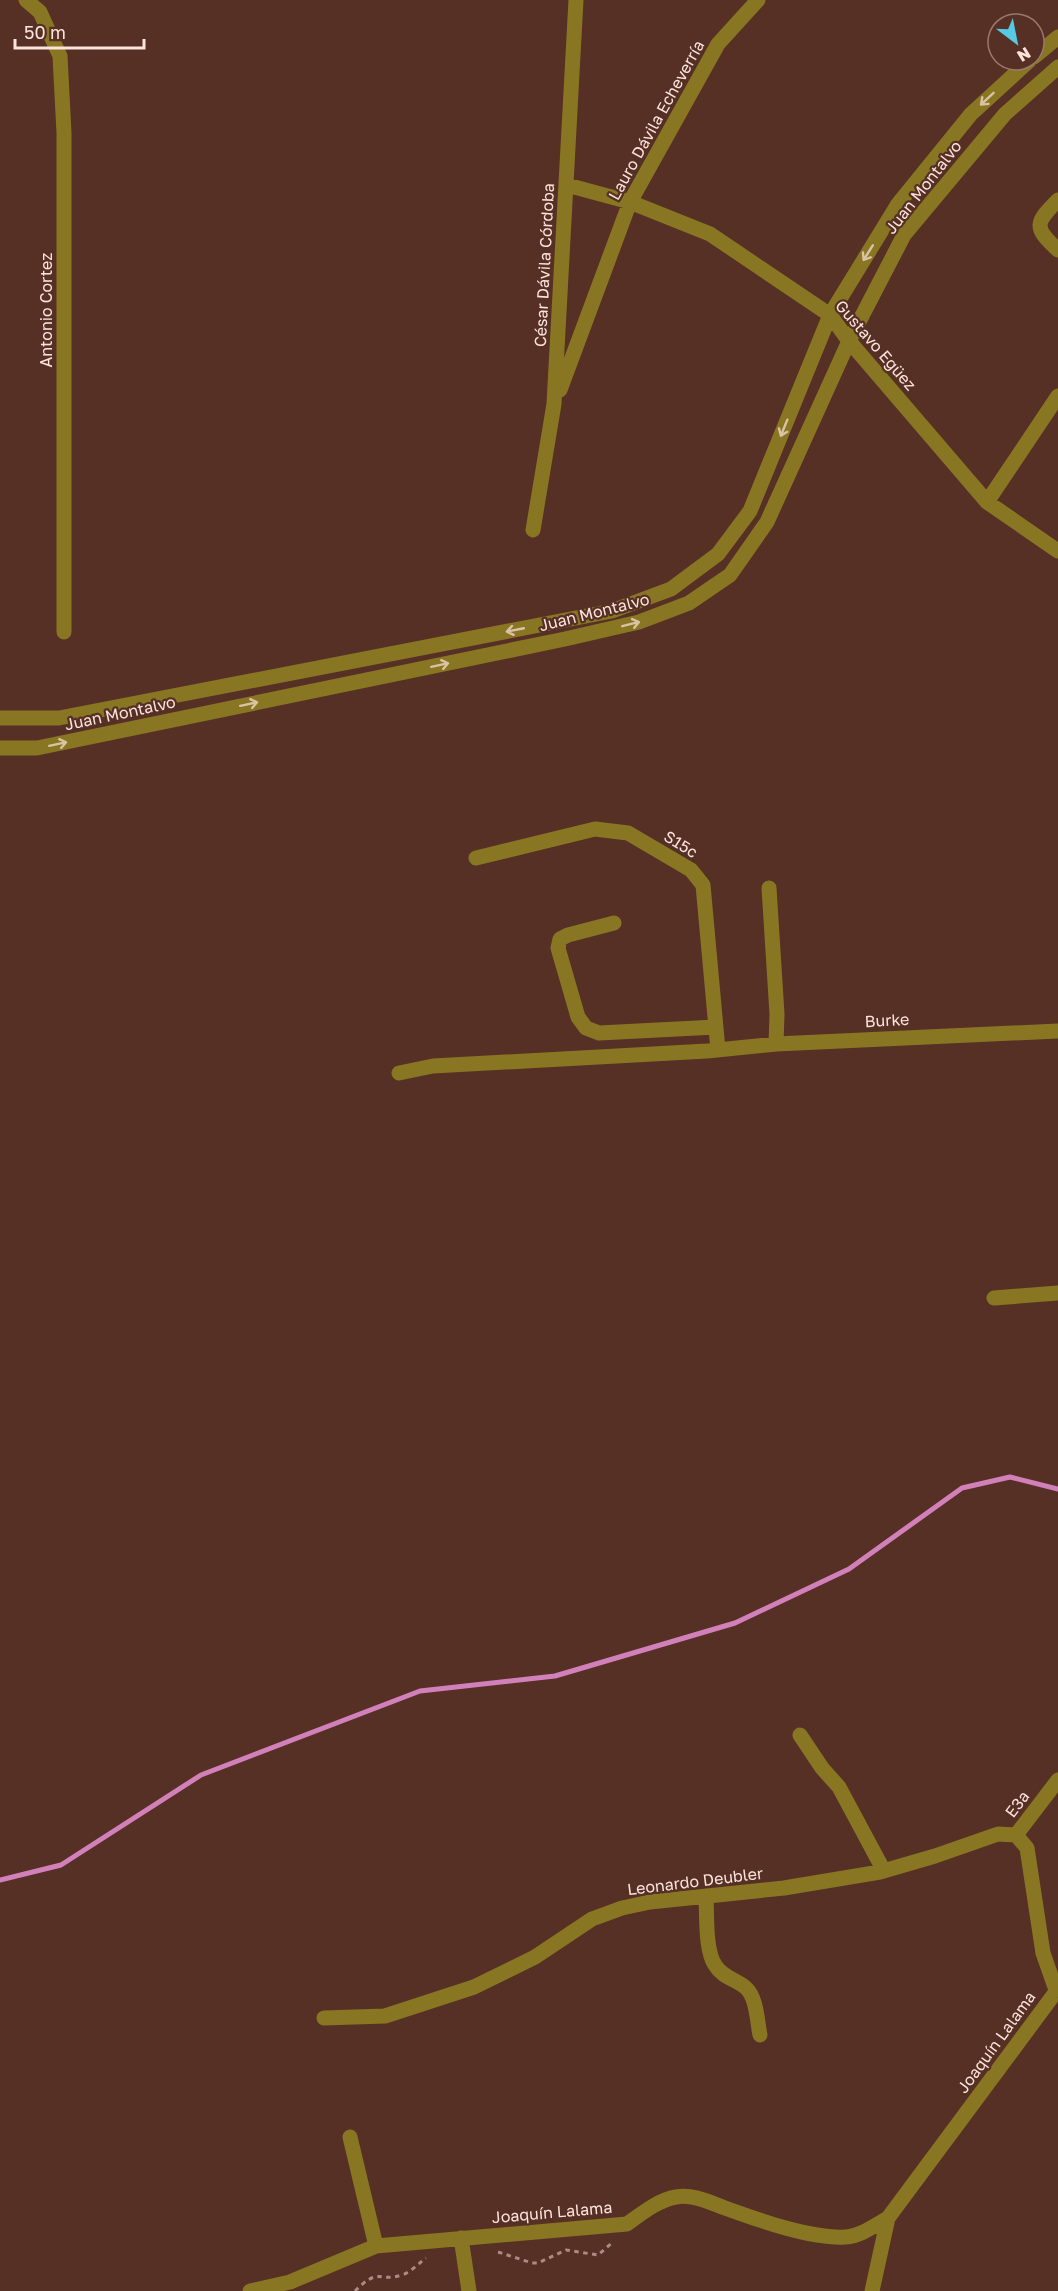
<svg xmlns="http://www.w3.org/2000/svg" width="1058" height="2291" font-family="'Golos Text',sans-serif">
<style>
.lines{fill:none;stroke-linecap:round;stroke-linejoin:round}
.stream{stroke:#d280ba;stroke-width:5}
.path{stroke:#ab8b82;stroke-width:3;stroke-dasharray:4.5 4.5;stroke-linecap:butt}
.minor{stroke:#897622;stroke-width:15}
.oneway{stroke:#dac2a4}
.labels{text-anchor:middle;dominant-baseline:central;stroke-width:4.5;stroke-linejoin:round;paint-order:stroke}
.street-label{font-size:16px;fill:#fde3dc;stroke:#563025}
</style>
<rect width="100%" height="100%" fill="#563025"/>
<g class="lines">
<path class="stream" d="M 0,1880 L 61,1865 L 201,1775 L 420,1691 L 555,1676 L 735,1623 L 849,1569 L 962,1488 L 1010,1477 L 1058,1489"/>
<path class="path" d="M 498,2252 L 532,2263 L 538,2263 L 566,2250 L 598,2255 L 613,2242
M 355,2291 C 380,2266 378,2283 402,2275 C 411,2272 419,2263 426,2258"/>
<path class="minor" d="M 26,0 L 40,12 L 60,56 L 64,133 L 64,632
M 1034,57 L 1058,37
M 567,185 L 630,202 L 710,234 L 830,315 L 849,341 L 987,502 L 1058,551
M 1058,200 C 1035,223 1033,227 1058,250
M 560,390 L 630,202 L 718,44 L 758,0
M 987,502 L 1058,396
M 533,530 L 554,404 L 576,0
M 0,718 L 59,718 L 612,611 L 671,589 L 718,554 L 750,511 L 830,315 L 898,204 L 971,114 L 1030,60
M 0,748 L 37,748 L 565,639 L 639,622 L 689,603 L 730,575 L 767,522 L 849,341 L 904,235 L 1005,114 L 1058,67
M 476,858 L 595,829 L 628,833 L 691,870 L 703,885 L 718,1050
M 769,888 L 777,1014 L 776,1044
M 614,923 L 568,935 L 560,939 L 558,948 L 578,1017 L 586,1028 L 599,1033 L 716,1027
M 399,1073 L 433,1066 L 707,1051 L 776,1044 L 1058,1031
M 994,1298 L 1058,1293
M 800,1735 L 822,1768 L 839,1787 L 884,1871
M 706,1896 C 707,1915 705,1950 715,1965 C 722,1977 735,1979 745,1987 C 757,1997 757,2021 760,2035
M 1056,1990 L 1043,1953 L 1027,1848 L 1016,1835 L 1058,1780
M 324,2018 L 385,2016 L 474,1987 L 535,1957 L 592,1919 L 622,1908 L 650,1902 L 784,1888 L 880,1872 L 935,1856 L 998,1834 L 1016,1835
M 350,2137 L 376,2246
M 461,2238 L 469,2291
M 250,2291 L 290,2282 L 376,2246 L 627,2224 C 641,2214 658,2200 676,2197 C 693,2194 709,2202 725,2208 C 758,2220 811,2239 846,2237 C 861,2236 875,2225 888,2218 L 1058,1989
M 872,2291 L 888,2218"/>
</g>
<defs><path id="oneway-shaft" d="M-6 0H5M1.5-3L5.5 0L1.5 3" fill="none" stroke-width="1.6" stroke-linecap="round" stroke-linejoin="round" transform="scale(1.5)"/></defs>
<g class="oneway">
<use href="#oneway-shaft" transform="translate(987 99) rotate(137)"/>
<use href="#oneway-shaft" transform="translate(868 253) rotate(122)"/>
<use href="#oneway-shaft" transform="translate(784 428) rotate(112)"/>
<use href="#oneway-shaft" transform="translate(631 624) rotate(-14)"/>
<use href="#oneway-shaft" transform="translate(515 630) rotate(169)"/>
<use href="#oneway-shaft" transform="translate(440 665) rotate(-12)"/>
<use href="#oneway-shaft" transform="translate(249 704) rotate(-12)"/>
<use href="#oneway-shaft" transform="translate(58 744) rotate(-12)"/>
</g>
<g class="labels">
<g class="street-label">
<text transform="translate(656 120) rotate(-61)">Lauro Dávila Echeverría</text>
<text transform="translate(923 187) rotate(-52)">Juan Montalvo</text>
<text transform="translate(544 265) rotate(-87)">César Dávila Córdoba</text>
<text transform="translate(46 310) rotate(-90)">Antonio Cortez</text>
<text transform="translate(876 345) rotate(49)">Gustavo Egüez</text>
<text transform="translate(594 612) rotate(-14)">Juan Montalvo</text>
<text transform="translate(120 713) rotate(-12)">Juan Montalvo</text>
<text transform="translate(681 844) rotate(32)">S15c</text>
<text transform="translate(887 1020) rotate(-3)">Burke</text>
<text transform="translate(1017 1804) rotate(-53)">E3a</text>
<text transform="translate(695 1881) rotate(-7)">Leonardo Deubler</text>
<text transform="translate(996 2042) rotate(-54)">Joaquín Lalama</text>
<text transform="translate(552 2212) rotate(-5)">Joaquín Lalama</text>
</g>
</g>
<g transform="translate(1016 42) rotate(148)"><circle r="28" fill="#563025" stroke="#99786e" stroke-width="1.5"/>
<path d="M0-4.5L10 22L0 15L-10 22Z" fill="#58c9e3"/>
<text y="-9" font-size="16" font-weight="bold" text-anchor="middle" fill="#fde3dc">N</text>
</g>
<path d="M15 39v9h129v-9" fill="none" stroke="#fde3dc" stroke-width="3"/>
<text x="24" y="39" font-size="18" fill="#fde3dc" stroke="#563025" stroke-width="4.5" paint-order="stroke">50 m</text>
</svg>
